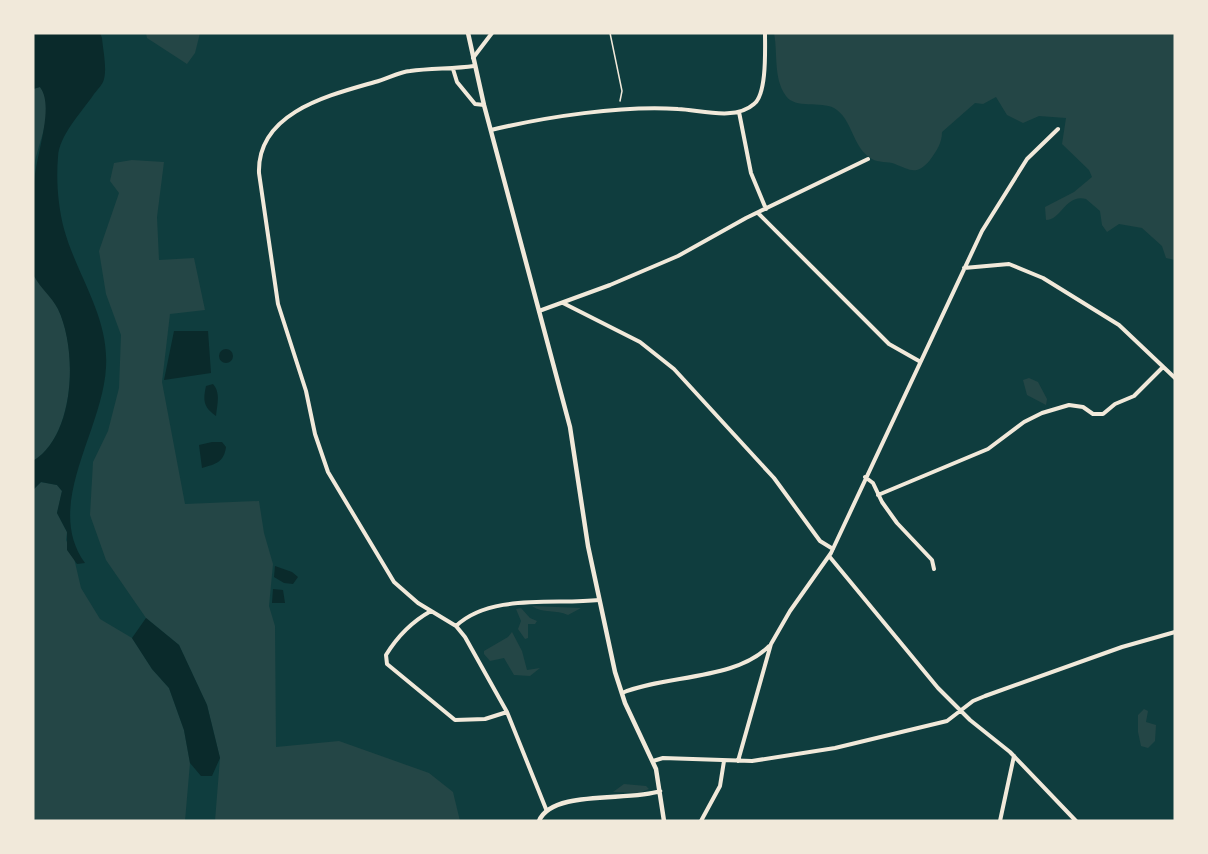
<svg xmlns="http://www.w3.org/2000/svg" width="1208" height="854" font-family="'Times New Roman',serif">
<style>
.green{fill:#244646}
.water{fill:#0a2a2b}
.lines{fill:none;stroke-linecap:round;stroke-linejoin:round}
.service{stroke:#f1e9da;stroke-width:1.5}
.minor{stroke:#f1e9da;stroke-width:4}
.tertiary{stroke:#f1e9da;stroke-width:4.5}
</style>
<rect width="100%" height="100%" fill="#0f3d3e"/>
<path class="green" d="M 146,33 L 200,33 L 195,53 L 187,64 L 147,38 Z
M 774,33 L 1175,33 L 1175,260 L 1166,258 L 1162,246 L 1142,228 L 1119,224 L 1107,232 L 1102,225 L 1100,211 L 1086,199 C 1065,194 1062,220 1046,220 L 1045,207 L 1074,192 L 1092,177 L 1089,170 L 1062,144 L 1066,118 L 1039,116 L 1023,123 L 1007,115 L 996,97 L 983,104 L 975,103 L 942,132 C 942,143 937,150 930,160 C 917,176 910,170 895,164 C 888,161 878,163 872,159 C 852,148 853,119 834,108 C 821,101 795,109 786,96 C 773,78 778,53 774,33 Z
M 40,87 C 58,111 35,146 33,173 C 32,195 35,216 33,238 L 33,89 Z
M 132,160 L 164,162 L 157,217 L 159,260 L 194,258 L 205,310 L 170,314 L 162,382 L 185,504 L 259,501 L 264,533 L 273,564 L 269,606 L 275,626 L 276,747 L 339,741 L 429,773 L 453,792 L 460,821 L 215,821 L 220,758 L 207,705 L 179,645 L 146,618 L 106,560 L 90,515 L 93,462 L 108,431 L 119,388 L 121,335 L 106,294 L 99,251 L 119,193 L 110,181 L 114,163 Z
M 33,275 C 42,285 52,297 58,309 C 78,349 75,436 33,461 Z
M 1029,378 L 1038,382 L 1047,399 L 1046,405 L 1027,395 L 1023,380 Z
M 41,482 L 57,485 L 62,491 L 57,513 L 67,532 L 66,540 L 74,558 L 81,588 L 100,619 L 132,638 L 152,669 L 169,688 L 184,730 L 190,763 L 185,821 L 33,821 L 33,490 Z
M 532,606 L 581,608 L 568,615 C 556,609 543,614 532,606 Z
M 521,608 L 530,618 L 537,621 L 535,624 L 528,624 L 528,638 L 525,639 L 518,629 L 521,621 L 516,609 Z
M 512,632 L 522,651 L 527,670 L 540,668 L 530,676 L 514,675 L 504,658 L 490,661 L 484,654 L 484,651 L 508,637 Z
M 1144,709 L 1148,711 L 1146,722 L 1156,725 L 1155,741 L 1148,748 L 1141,746 L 1138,732 L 1138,715 Z
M 624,784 L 646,786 L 649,789 L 639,793 L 613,792 Z"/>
<path class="water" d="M 33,33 L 100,33 L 102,38 C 103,50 107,68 104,79 C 103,84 97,90 94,94 C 82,112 59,135 58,157 C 56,180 58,206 64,229 C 77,276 109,316 106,367 C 103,431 43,505 85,563 L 77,564 L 67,550 L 67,532 L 57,513 L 62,491 L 57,485 L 41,482 L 33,490 L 33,461 C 75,436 78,351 58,309 C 52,297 40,288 34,276 C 29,267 34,205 34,189 C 33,161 56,108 40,87 L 33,89 Z
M 174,331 L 208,331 L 211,373 L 164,380 Z
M219 356a7 7 0 1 1 14 0a7 7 0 1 1-14 0Z
M 213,384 C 221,393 217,405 216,416 C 203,407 203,400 206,386 Z
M 212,442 L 222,442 L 226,447 C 224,462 216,464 202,468 L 199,445 Z
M 275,566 L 292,572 L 298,577 L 293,584 L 284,583 L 274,577 Z
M 273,589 L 283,590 L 285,603 L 272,603 Z
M 146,618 L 179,645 L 207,705 L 220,758 L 212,776 L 201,776 L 190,763 L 184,730 L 169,688 L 152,669 L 132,638 Z"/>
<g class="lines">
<path class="service" d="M 610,33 L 622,91 L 620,101"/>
<path class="minor" d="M 473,58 L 492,33
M 474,66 C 453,69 431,68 410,71 C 399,72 387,79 375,82 C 330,95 257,112 259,173 L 278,304 L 306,391 L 315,434 L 328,472 L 394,582 L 418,603 L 456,626 L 465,637 L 507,712 L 546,809
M 453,69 L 457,82 L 475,104 L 484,105
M 739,112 L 751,173 L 766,209
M 491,130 C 545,117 623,105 678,109 C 701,110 735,121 754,104 C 767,94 765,49 765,33
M 758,213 L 889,344 L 919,361
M 964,268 L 1009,264 L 1043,278 L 1119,325 L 1175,378
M 563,303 L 640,342 L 674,369 L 774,478 L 820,541 L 833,549
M 539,311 L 610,285 L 678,256 L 746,218 L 868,159
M 865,477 L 873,483 L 882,502 L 897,523 L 932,560 L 934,569
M 878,495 L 988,449 L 1024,422 L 1042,413 L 1069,405 L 1083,407 L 1093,414 L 1103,414 L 1115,404 L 1134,396 L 1163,367
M 829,556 L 938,688 L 970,720 L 1010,752 L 1076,821
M 431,611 C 413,621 397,637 386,655 L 387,664 L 455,720 L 485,719 L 507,712
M 456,626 C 491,593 555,605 599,600
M 622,693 C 665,675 737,680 769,646
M 653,761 L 663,758 L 752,761 L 835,748 L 947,721 L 973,701 L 985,696 L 1122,647 L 1175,632
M 738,761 L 771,644 L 790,611 L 831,553 L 982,231 L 1027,159 L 1058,129
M 701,821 L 720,786 L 724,761
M 1000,821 L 1014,756"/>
<path class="tertiary" d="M 468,33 L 484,105 L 570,427 L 588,546 L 615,672 L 625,703 L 656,769 L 664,821
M 539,821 C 552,789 630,802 660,791"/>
</g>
<rect width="1208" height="854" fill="none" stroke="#f1e9da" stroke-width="69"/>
</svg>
